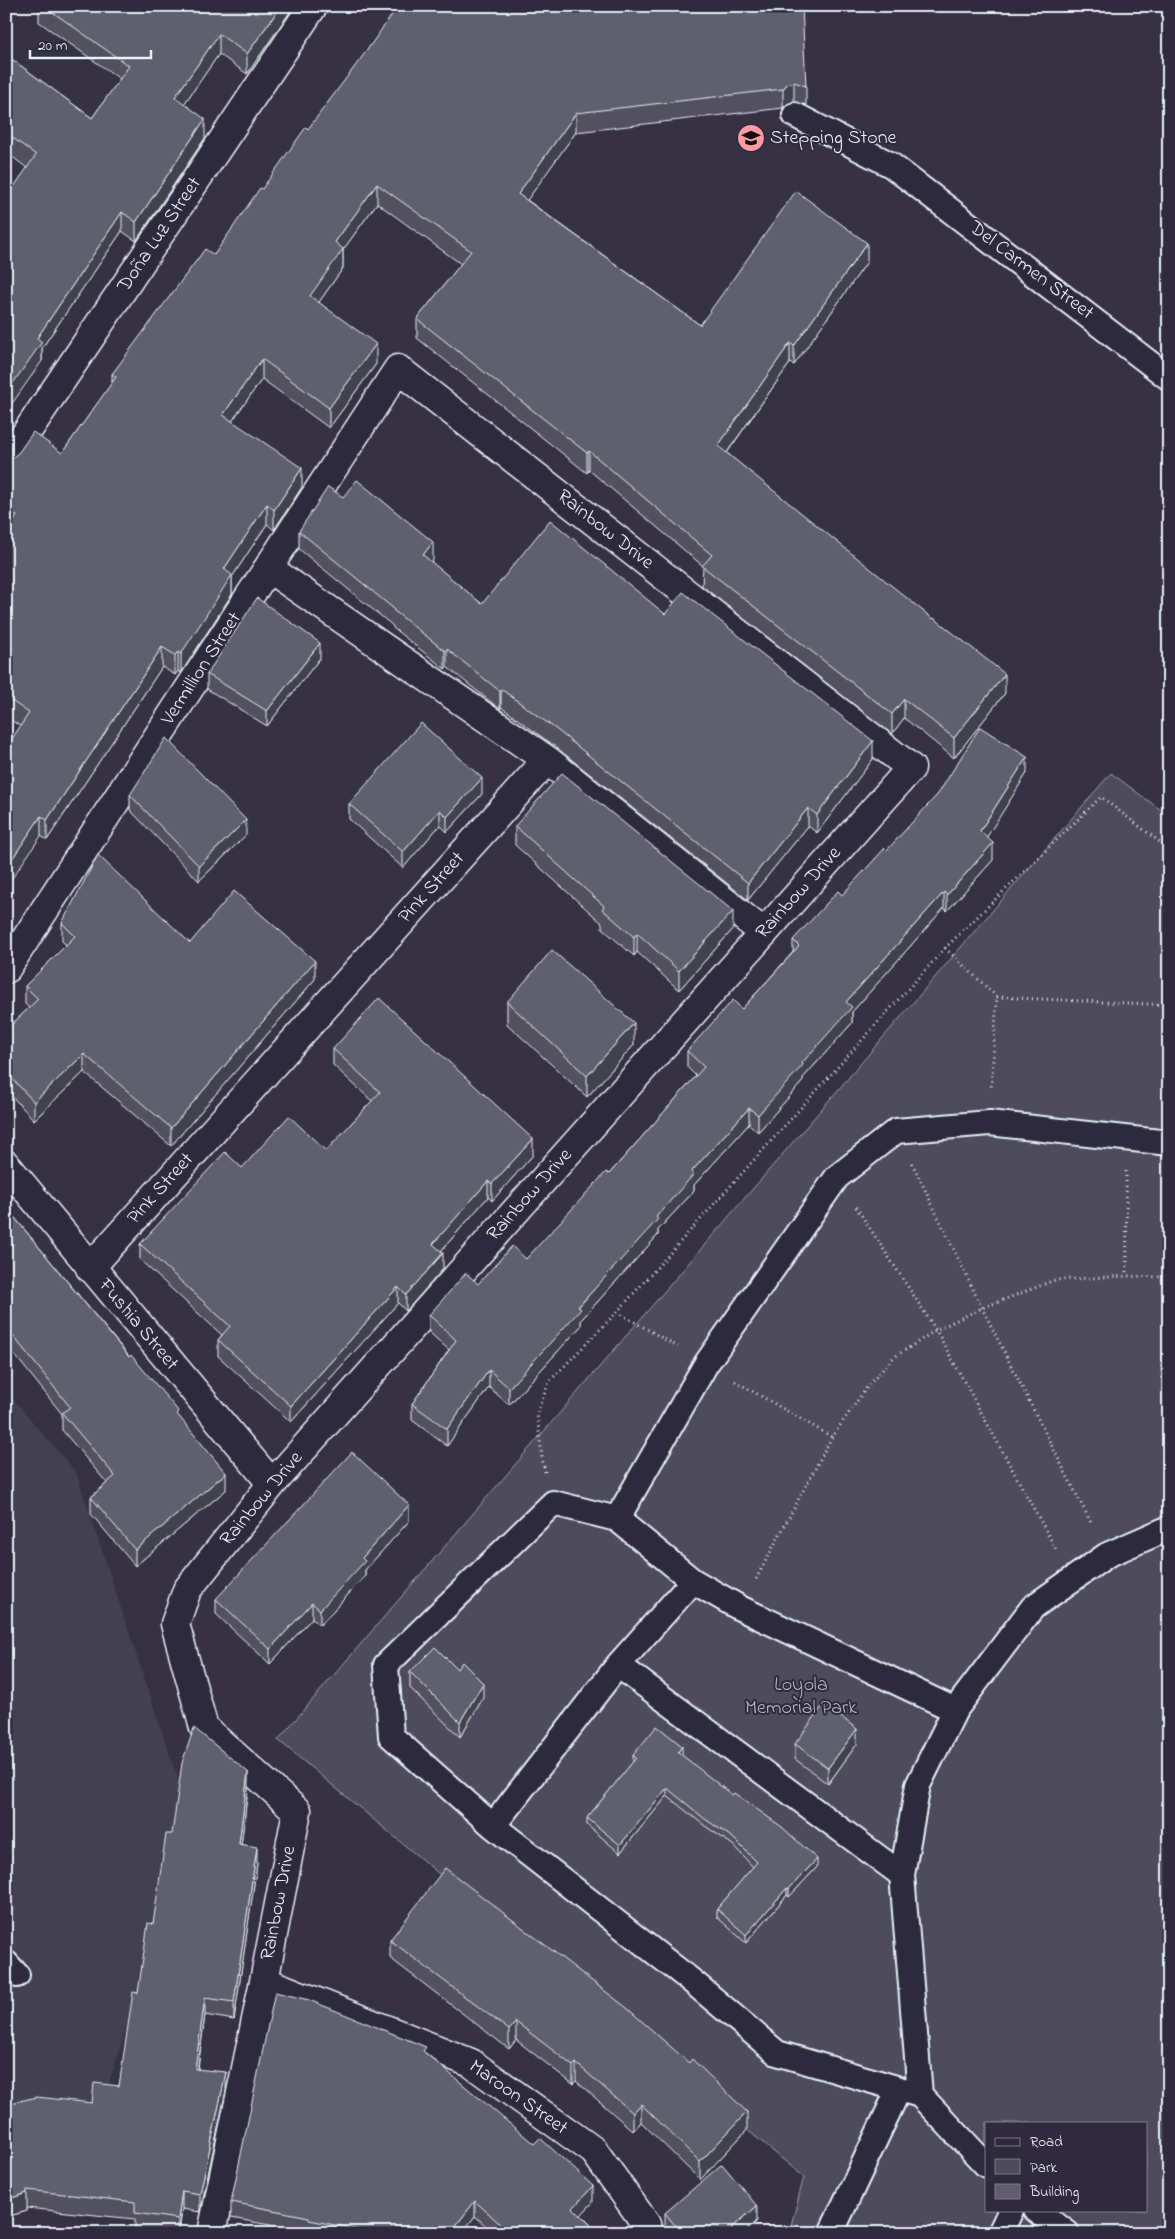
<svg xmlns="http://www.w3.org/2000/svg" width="1175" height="2239" font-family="'Indie Flower',sans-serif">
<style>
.built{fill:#433f51}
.green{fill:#4d4b5c;stroke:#9a9eaa;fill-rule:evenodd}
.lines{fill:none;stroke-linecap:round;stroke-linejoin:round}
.service-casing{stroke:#e8f1f8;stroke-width:28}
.minor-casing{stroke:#e8f1f8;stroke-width:31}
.path{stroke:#e8f1f8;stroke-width:3;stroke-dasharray:1 4;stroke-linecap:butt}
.service{stroke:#2f2a3d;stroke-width:24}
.minor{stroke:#2f2a3d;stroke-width:28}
.wall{fill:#53515f;stroke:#e8f1f8}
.shaded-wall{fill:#43424d;stroke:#e8f1f8}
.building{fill:#605e6e;stroke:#e8f1f8}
.labels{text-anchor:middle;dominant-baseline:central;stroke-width:4;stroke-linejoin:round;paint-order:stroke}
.poi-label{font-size:20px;fill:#e8f1f8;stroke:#2f2a3d;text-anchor:start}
.street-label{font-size:20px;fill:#e8f1f8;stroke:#2f2a3d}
.park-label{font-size:20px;fill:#b2b7c1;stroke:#2f2a3d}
</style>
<rect width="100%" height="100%" fill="#363244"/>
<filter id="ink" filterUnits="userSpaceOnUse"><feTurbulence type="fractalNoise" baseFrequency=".02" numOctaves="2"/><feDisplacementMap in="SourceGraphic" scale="10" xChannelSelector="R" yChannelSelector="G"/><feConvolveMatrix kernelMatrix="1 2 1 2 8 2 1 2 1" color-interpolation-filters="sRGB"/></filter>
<g filter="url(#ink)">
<path class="built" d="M 6,1391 L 76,1472 L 192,1822 L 102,2105 L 6,2138 Z"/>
<path class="green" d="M 1111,773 L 1169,816 L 1169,2233 L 789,2233 L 804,2177 L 278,1740 ZM 986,2123 L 1146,2123 L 1146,2210 L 986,2210 Z"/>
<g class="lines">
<g class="service-casing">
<path id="service" d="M 795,115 L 891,165 L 1169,378
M 617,1519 L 553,1503 L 386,1665 L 391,1736 L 493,1826 L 693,1982 L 777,2053 L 920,2095
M 618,1665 L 902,1875
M 955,1710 L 740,1608 L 693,1581 L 617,1519 L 706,1364 L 837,1177 L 896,1131 L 989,1123 L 1169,1143
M 493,1826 L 618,1665 L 693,1581
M 6,1963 L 17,1975
M 986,2165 L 920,2095 L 902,1875 L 918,1785 L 955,1710 L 1033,1607 L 1107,1555 L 1169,1528
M 1036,2210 L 1067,2233
M 831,2233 L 899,2089
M 1000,2233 L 1011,2210"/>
</g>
<g class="minor-casing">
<path id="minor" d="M 6,463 L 313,6
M 268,568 L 547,760 L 764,933
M 6,969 L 398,369 L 911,768 L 272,1484 L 187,1590 L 175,1624 L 204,1728 L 297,1811 L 264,1981 L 212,2233
M 6,1165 L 272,1484
M 90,1268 L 547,760
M 264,1981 L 471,2063 L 594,2151 L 646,2224 L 648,2233"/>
</g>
<path class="path" d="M 945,948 L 997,997 L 991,1090
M 997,997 L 1169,1005
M 912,1163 L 982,1308 L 1092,1525
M 1126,1171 L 1127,1276
M 856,1207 L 936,1330 L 1057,1551
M 617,1312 L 678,1347
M 735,1381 L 832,1437
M 545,1472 L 542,1458 L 537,1413 L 549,1382 L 617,1312 L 945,948 L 1101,797 L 1169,849
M 756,1579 L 832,1437 L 867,1387 L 893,1358 L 936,1330 L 982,1308 L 1055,1280 L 1127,1276 L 1169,1277"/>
<use href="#service" class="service"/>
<use href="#minor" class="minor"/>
</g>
<path class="wall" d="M 39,6 L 294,6 L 247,74 L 219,54 L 184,104 L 205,138 L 136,241 L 122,231 L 42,348 L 42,361 L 27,168 L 6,152 L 6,55 L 92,118 L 120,79 L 39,22 Z
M 763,6 L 806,86 L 806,105 L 794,101 L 787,104 L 783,108 L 576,132 L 527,200 L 700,325 L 867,262 L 794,365 L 790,363 L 727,453 L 1005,693 L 954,758 L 904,718 L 892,734 L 702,586 L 703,566 L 589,470 L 587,473 L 417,338 L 417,319 L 461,264 L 377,203 L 343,250 L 343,268 L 319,302 L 376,364 L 329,428 L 262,379 L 232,421 L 302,487 L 274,530 L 267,524 L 232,577 L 232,594 L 181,673 L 178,671 L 175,675 L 162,667 L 47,840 L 41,836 L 20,726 L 6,717 L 6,532 L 9,529 L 6,527 L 6,459 L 62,453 L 112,383 L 112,374 L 214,255 L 308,129 Z
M 299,531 L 433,560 L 431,562 L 482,604 L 665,614 L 873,759 L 817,833 L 808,826 L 748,900 L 557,748 L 501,707 L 500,709 L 496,706 L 447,667 L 445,669 L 393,628 L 393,626 L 299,549 Z
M 320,658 L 267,726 L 207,689 L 207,674 Z
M 1027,773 L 986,837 L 993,860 L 947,911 L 944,908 L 852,1012 L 852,1023 L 803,1078 L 803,1081 L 758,1132 L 749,1124 L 694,1185 L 694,1191 L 658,1230 L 658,1235 L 581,1320 L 581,1326 L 509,1405 L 489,1387 L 447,1446 L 412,1420 L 412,1404 L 449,1350 L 429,1332 L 429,1315 L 478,1284 L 526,1259 L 609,1174 L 696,1076 L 687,1067 L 687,1051 L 742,1009 L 793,952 L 793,940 L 842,895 L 887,850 Z
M 482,794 L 447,832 L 440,825 L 403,868 L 349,819 L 349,804 Z
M 130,795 L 246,835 L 199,881 L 130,810 Z
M 515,826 L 733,929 L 679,990 L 637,952 L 634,956 L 602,928 L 602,923 L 515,845 Z
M 62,923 L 190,943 L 315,979 L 171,1146 L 84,1072 L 34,1120 L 6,1090 L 6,1030 L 29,1008 L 25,1004 L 25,986 L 66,945 L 62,941 Z
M 507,1002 L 634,1045 L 587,1097 L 507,1024 Z
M 333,1049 L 533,1155 L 492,1201 L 488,1197 L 441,1251 L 443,1269 L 406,1311 L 398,1303 L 291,1422 L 218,1356 L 218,1340 L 222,1335 L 140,1260 L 140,1244 L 242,1168 L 326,1151 L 372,1101 L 333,1065 Z
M 6,1207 L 179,1417 L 226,1490 L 135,1566 L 91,1514 L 91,1497 L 107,1483 L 62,1430 L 62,1414 L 6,1344 Z
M 409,1521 L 365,1570 L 365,1576 L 320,1625 L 312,1618 L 270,1664 L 216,1614 L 216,1599 Z
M 410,1672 L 483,1698 L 460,1737 L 410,1688 Z
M 795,1744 L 857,1744 L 828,1784 L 795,1759 Z
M 682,1754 L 681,1755 L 817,1867 L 789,1897 L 787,1895 L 746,1943 L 717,1917 L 717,1909 L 753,1867 L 733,1845 L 705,1826 L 667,1796 L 620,1853 L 587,1825 L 587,1818 L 633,1762 L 633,1755 Z
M 248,1789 L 241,1845 L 257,1864 L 234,2020 L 205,2015 L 198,2069 L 226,2090 L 200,2212 L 182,2209 L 179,2233 L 149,2233 L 135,2231 L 135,2219 L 27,2208 L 27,2211 L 6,2217 L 92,2103 L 119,2086 L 138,1993 L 172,1834 Z
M 390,1940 L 747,2130 L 700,2180 L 641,2122 L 633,2131 L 576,2081 L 573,2084 L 516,2040 L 509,2049 L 390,1958 Z
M 426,2053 L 593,2202 L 581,2215 L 599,2233 L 494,2233 L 475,2216 L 462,2233 L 309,2233 L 309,2232 L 231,2218 L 231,2202 Z
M 665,2213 L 757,2221 L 744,2233 L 668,2233 L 665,2228 Z"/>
<path class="shaded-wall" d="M 281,6 L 294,6 L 247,74 L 247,54 Z
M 219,34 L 219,54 L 175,117 L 175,97 Z
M 794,82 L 794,101 L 787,104 L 783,108 L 783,89 L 787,84 Z
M 576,113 L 576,132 L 518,213 L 518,194 Z
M 205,119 L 205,138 L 136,241 L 136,222 Z
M 377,184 L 377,203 L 343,250 L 343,268 L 310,315 L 310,296 L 335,242 Z
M 122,212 L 122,231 L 42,348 L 42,361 L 6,412 L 6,393 L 37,338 Z
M 867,243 L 867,262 L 794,365 L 794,346 Z
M 790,343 L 790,363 L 718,465 L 718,446 Z
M 376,344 L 376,364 L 329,428 L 329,408 Z
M 262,359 L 262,379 L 223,434 L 223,415 Z
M 7,413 L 7,433 L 6,435 L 6,415 Z
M 589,451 L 589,470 L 587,473 L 587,453 Z
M 302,468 L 302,487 L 274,530 L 274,510 Z
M 267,504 L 267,524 L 232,577 L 232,594 L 181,673 L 181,654 L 224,569 Z
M 433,542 L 433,560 L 423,573 L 423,555 Z
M 320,643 L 320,658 L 267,726 L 267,711 Z
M 162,647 L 162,667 L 47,840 L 47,820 Z
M 447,649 L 447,667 L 445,669 L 445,651 Z
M 178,652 L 178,671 L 175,675 L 175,655 Z
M 1005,674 L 1005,693 L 954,758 L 954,738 Z
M 501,689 L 501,707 L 500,709 L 500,691 Z
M 904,699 L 904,718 L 892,734 L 892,714 Z
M 873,741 L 873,759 L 817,833 L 817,815 Z
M 1027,757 L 1027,773 L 980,848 L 980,831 Z
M 482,778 L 482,794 L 447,832 L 447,817 Z
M 808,808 L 808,826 L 748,900 L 748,883 Z
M 440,810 L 440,825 L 403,868 L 403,852 Z
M 41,816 L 41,836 L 6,887 L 6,868 Z
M 246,820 L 246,835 L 199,881 L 199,866 Z
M 993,843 L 993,860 L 947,911 L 947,895 Z
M 944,892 L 944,908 L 852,1012 L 852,1023 L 803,1078 L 803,1081 L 758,1132 L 758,1115 L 802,1063 L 846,1002 Z
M 733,911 L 733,929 L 679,990 L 679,971 Z
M 637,933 L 637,952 L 634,956 L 634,937 Z
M 315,961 L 315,979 L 171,1146 L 171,1128 Z
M 634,1023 L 634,1045 L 587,1097 L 587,1076 Z
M 84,1054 L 84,1072 L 34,1120 L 34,1102 Z
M 749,1108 L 749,1124 L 694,1185 L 694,1191 L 658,1230 L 658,1235 L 581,1320 L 581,1326 L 509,1405 L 509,1388 L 656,1217 L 691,1172 Z
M 533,1139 L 533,1155 L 492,1201 L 492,1184 Z
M 488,1181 L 488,1197 L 433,1260 L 433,1244 Z
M 443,1253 L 443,1269 L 406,1311 L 406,1295 Z
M 398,1287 L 398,1303 L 291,1422 L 291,1406 Z
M 489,1370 L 489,1387 L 447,1446 L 447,1429 Z
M 226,1473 L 226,1490 L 135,1566 L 135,1550 Z
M 409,1505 L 409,1521 L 365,1570 L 365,1576 L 320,1625 L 320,1610 L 362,1558 Z
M 312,1603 L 312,1618 L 270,1664 L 270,1649 Z
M 483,1683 L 483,1698 L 460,1737 L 460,1722 Z
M 857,1729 L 857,1744 L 828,1784 L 828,1768 Z
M 682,1746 L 682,1754 L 678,1760 L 678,1752 Z
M 248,1772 L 248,1789 L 239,1862 L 239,1844 Z
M 667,1788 L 667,1796 L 620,1853 L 620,1845 Z
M 257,1847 L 257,1864 L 234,2020 L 234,2002 Z
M 817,1859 L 817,1867 L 789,1897 L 789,1889 Z
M 787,1888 L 787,1895 L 746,1943 L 746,1935 Z
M 205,1998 L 205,2015 L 195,2086 L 195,2069 Z
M 516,2022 L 516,2040 L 509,2049 L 509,2030 Z
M 576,2063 L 576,2081 L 573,2084 L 573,2066 Z
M 226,2072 L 226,2090 L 200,2212 L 200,2194 Z
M 641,2104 L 641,2122 L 633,2131 L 633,2113 Z
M 747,2112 L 747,2130 L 700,2180 L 700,2162 Z
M 593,2186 L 593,2202 L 573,2224 L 573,2208 Z
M 182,2191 L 182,2209 L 178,2233 L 178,2219 Z
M 27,2193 L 27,2211 L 6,2217 L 6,2200 Z
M 475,2201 L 475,2216 L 462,2233 L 450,2233 Z
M 757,2206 L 757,2221 L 744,2233 L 726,2233 Z"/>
<path class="building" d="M 44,6 L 281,6 L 247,54 L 219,34 L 175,97 L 205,119 L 136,222 L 122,212 L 37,338 L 42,342 L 6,393 L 6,198 L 36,155 L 6,133 L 6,55 L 92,118 L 129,66 Z
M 398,6 L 763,6 L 764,7 L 802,6 L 806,86 L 794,82 L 787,84 L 783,89 L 576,113 L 518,194 L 700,325 L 796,191 L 867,243 L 794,346 L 790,343 L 718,446 L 933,619 L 934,618 L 1005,674 L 954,738 L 904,699 L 892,714 L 702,566 L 712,555 L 589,451 L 587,453 L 417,319 L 471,251 L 377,184 L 335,242 L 343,249 L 310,296 L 376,344 L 329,408 L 262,359 L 223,415 L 302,468 L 274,510 L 267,504 L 224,569 L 232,575 L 181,654 L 178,652 L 175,655 L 162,647 L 47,820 L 41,816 L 6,868 L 6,748 L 29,713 L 6,697 L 6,532 L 17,516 L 6,508 L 6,487 L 9,483 L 6,481 L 6,459 L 12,458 L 19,452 L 33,432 L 62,453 L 116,377 L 112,374 L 205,249 L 214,255 L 260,188 L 262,189 L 306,127 L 308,129 L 365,53 Z
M 357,480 L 433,542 L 423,555 L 482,604 L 550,520 L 665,614 L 683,592 L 873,741 L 817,815 L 808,808 L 748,883 L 557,730 L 501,689 L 500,691 L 496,688 L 447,649 L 445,651 L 393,610 L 394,609 L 299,531 L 328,487 L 343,497 Z
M 257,598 L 320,643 L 267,711 L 207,674 Z
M 421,723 L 482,778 L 447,817 L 440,810 L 403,852 L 349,804 Z
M 980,727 L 1027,757 L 980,831 L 993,843 L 947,895 L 944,892 L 846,1002 L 852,1007 L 802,1063 L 803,1065 L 758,1115 L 749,1108 L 691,1172 L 694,1174 L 656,1217 L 658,1219 L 578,1307 L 581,1309 L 509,1388 L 489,1370 L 447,1429 L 412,1404 L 456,1340 L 429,1315 L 466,1273 L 478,1284 L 512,1246 L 526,1259 L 606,1172 L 609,1174 L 704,1067 L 687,1051 L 733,1000 L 742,1009 L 799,946 L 793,940 L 838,891 L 842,895 L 885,848 L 887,850 L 938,794 Z
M 166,738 L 246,820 L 199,866 L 130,795 Z
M 562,773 L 733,911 L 679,971 L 637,933 L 634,937 L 602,909 L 604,906 L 515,826 Z
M 98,855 L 190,943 L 234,891 L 315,961 L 171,1128 L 84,1054 L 34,1102 L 6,1072 L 6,1030 L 38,999 L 25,986 L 75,936 L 62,923 Z
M 552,950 L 634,1023 L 587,1076 L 507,1002 Z
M 379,998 L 533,1139 L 492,1184 L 488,1181 L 433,1244 L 443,1253 L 406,1295 L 398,1287 L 291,1406 L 218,1340 L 230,1326 L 140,1244 L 225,1152 L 242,1168 L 289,1116 L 326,1151 L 380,1092 L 333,1049 Z
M 6,1207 L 129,1357 L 131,1355 L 179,1412 L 177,1414 L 226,1473 L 135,1550 L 91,1497 L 115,1476 L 62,1413 L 70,1407 L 6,1327 Z
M 352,1452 L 409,1505 L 362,1558 L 365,1561 L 320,1610 L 312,1603 L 270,1649 L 216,1599 Z
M 435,1647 L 457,1669 L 462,1662 L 483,1683 L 460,1722 L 410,1672 Z
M 824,1704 L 857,1729 L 828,1768 L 795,1744 Z
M 657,1726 L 682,1746 L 678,1752 L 732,1795 L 734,1793 L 782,1827 L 817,1859 L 789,1889 L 787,1888 L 746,1935 L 717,1909 L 757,1862 L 733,1838 L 705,1819 L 667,1788 L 620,1845 L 587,1818 L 636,1758 L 633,1755 Z
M 194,1728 L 248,1772 L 239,1844 L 257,1847 L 234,2002 L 205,1998 L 195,2069 L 226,2072 L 200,2194 L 182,2191 L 178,2219 L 135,2213 L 135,2202 L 27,2190 L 27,2193 L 6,2200 L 6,2104 L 37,2097 L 92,2103 L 94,2083 L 119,2086 L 133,1992 L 138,1993 L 148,1923 L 153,1924 L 166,1834 L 172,1834 L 182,1763 Z
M 445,1868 L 627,2008 L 689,2063 L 692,2059 L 747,2112 L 700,2162 L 641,2104 L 633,2113 L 576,2063 L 573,2066 L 516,2022 L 509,2030 L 390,1940 Z
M 275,1992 L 309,2000 L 426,2047 L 423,2051 L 534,2144 L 540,2138 L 593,2186 L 573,2208 L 599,2233 L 510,2233 L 475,2201 L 450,2233 L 376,2233 L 309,2220 L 309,2217 L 231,2202 Z
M 722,2164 L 757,2206 L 726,2233 L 681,2233 L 665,2213 Z"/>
</g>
<defs>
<g id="school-disc" transform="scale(1.4375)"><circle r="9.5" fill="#ff9aa2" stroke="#2f2a3d"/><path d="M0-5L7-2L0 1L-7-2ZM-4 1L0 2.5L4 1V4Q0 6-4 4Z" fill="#111"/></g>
</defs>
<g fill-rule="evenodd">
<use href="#school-disc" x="751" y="138"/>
</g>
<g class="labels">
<g class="poi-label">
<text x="770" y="138">Stepping Stone</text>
</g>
<g class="street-label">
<text transform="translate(160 235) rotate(-56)">Doña Luz Street</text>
<text transform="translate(1031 271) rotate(37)">Del Carmen Street</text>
<text transform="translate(605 530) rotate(38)">Rainbow Drive</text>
<text transform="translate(202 669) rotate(-57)">Vermillion Street</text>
<text transform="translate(432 888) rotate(-48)">Pink Street</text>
<text transform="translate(799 893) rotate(-48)">Rainbow Drive</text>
<text transform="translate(161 1189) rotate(-48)">Pink Street</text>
<text transform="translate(530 1195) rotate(-48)">Rainbow Drive</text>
<text transform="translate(138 1325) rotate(50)">Fushia Street</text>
<text transform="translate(262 1499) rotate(-50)">Rainbow Drive</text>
<text transform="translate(279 1903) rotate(-79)">Rainbow Drive</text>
<text transform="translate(518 2098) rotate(35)">Maroon Street</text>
</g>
<g class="park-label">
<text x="801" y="1685">Loyola<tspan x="801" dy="23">Memorial Park</tspan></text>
</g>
</g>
<rect width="1175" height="2239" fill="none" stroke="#2f2a3d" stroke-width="25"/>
<rect x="12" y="12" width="1150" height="2214" fill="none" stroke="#e8f1f8" stroke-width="2" filter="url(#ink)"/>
<rect x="985" y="2122" width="162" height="90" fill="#2f2a3d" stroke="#797a88"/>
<rect x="995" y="2138" width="25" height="8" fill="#2f2a3d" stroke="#797a88"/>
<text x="1030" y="2146" font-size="15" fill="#e8f1f8">Road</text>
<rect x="995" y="2159" width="25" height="15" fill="#4d4b5c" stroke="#797a88"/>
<text x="1030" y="2172" font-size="15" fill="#e8f1f8">Park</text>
<rect x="995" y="2184" width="25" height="15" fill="#605e6e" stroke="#797a88"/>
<text x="1030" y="2196" font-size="15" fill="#e8f1f8">Building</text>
<path d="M30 50v8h121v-8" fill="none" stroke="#e8f1f8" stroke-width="2.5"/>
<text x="38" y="50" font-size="15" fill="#e8f1f8" stroke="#2f2a3d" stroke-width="4" paint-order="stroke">20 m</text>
</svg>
